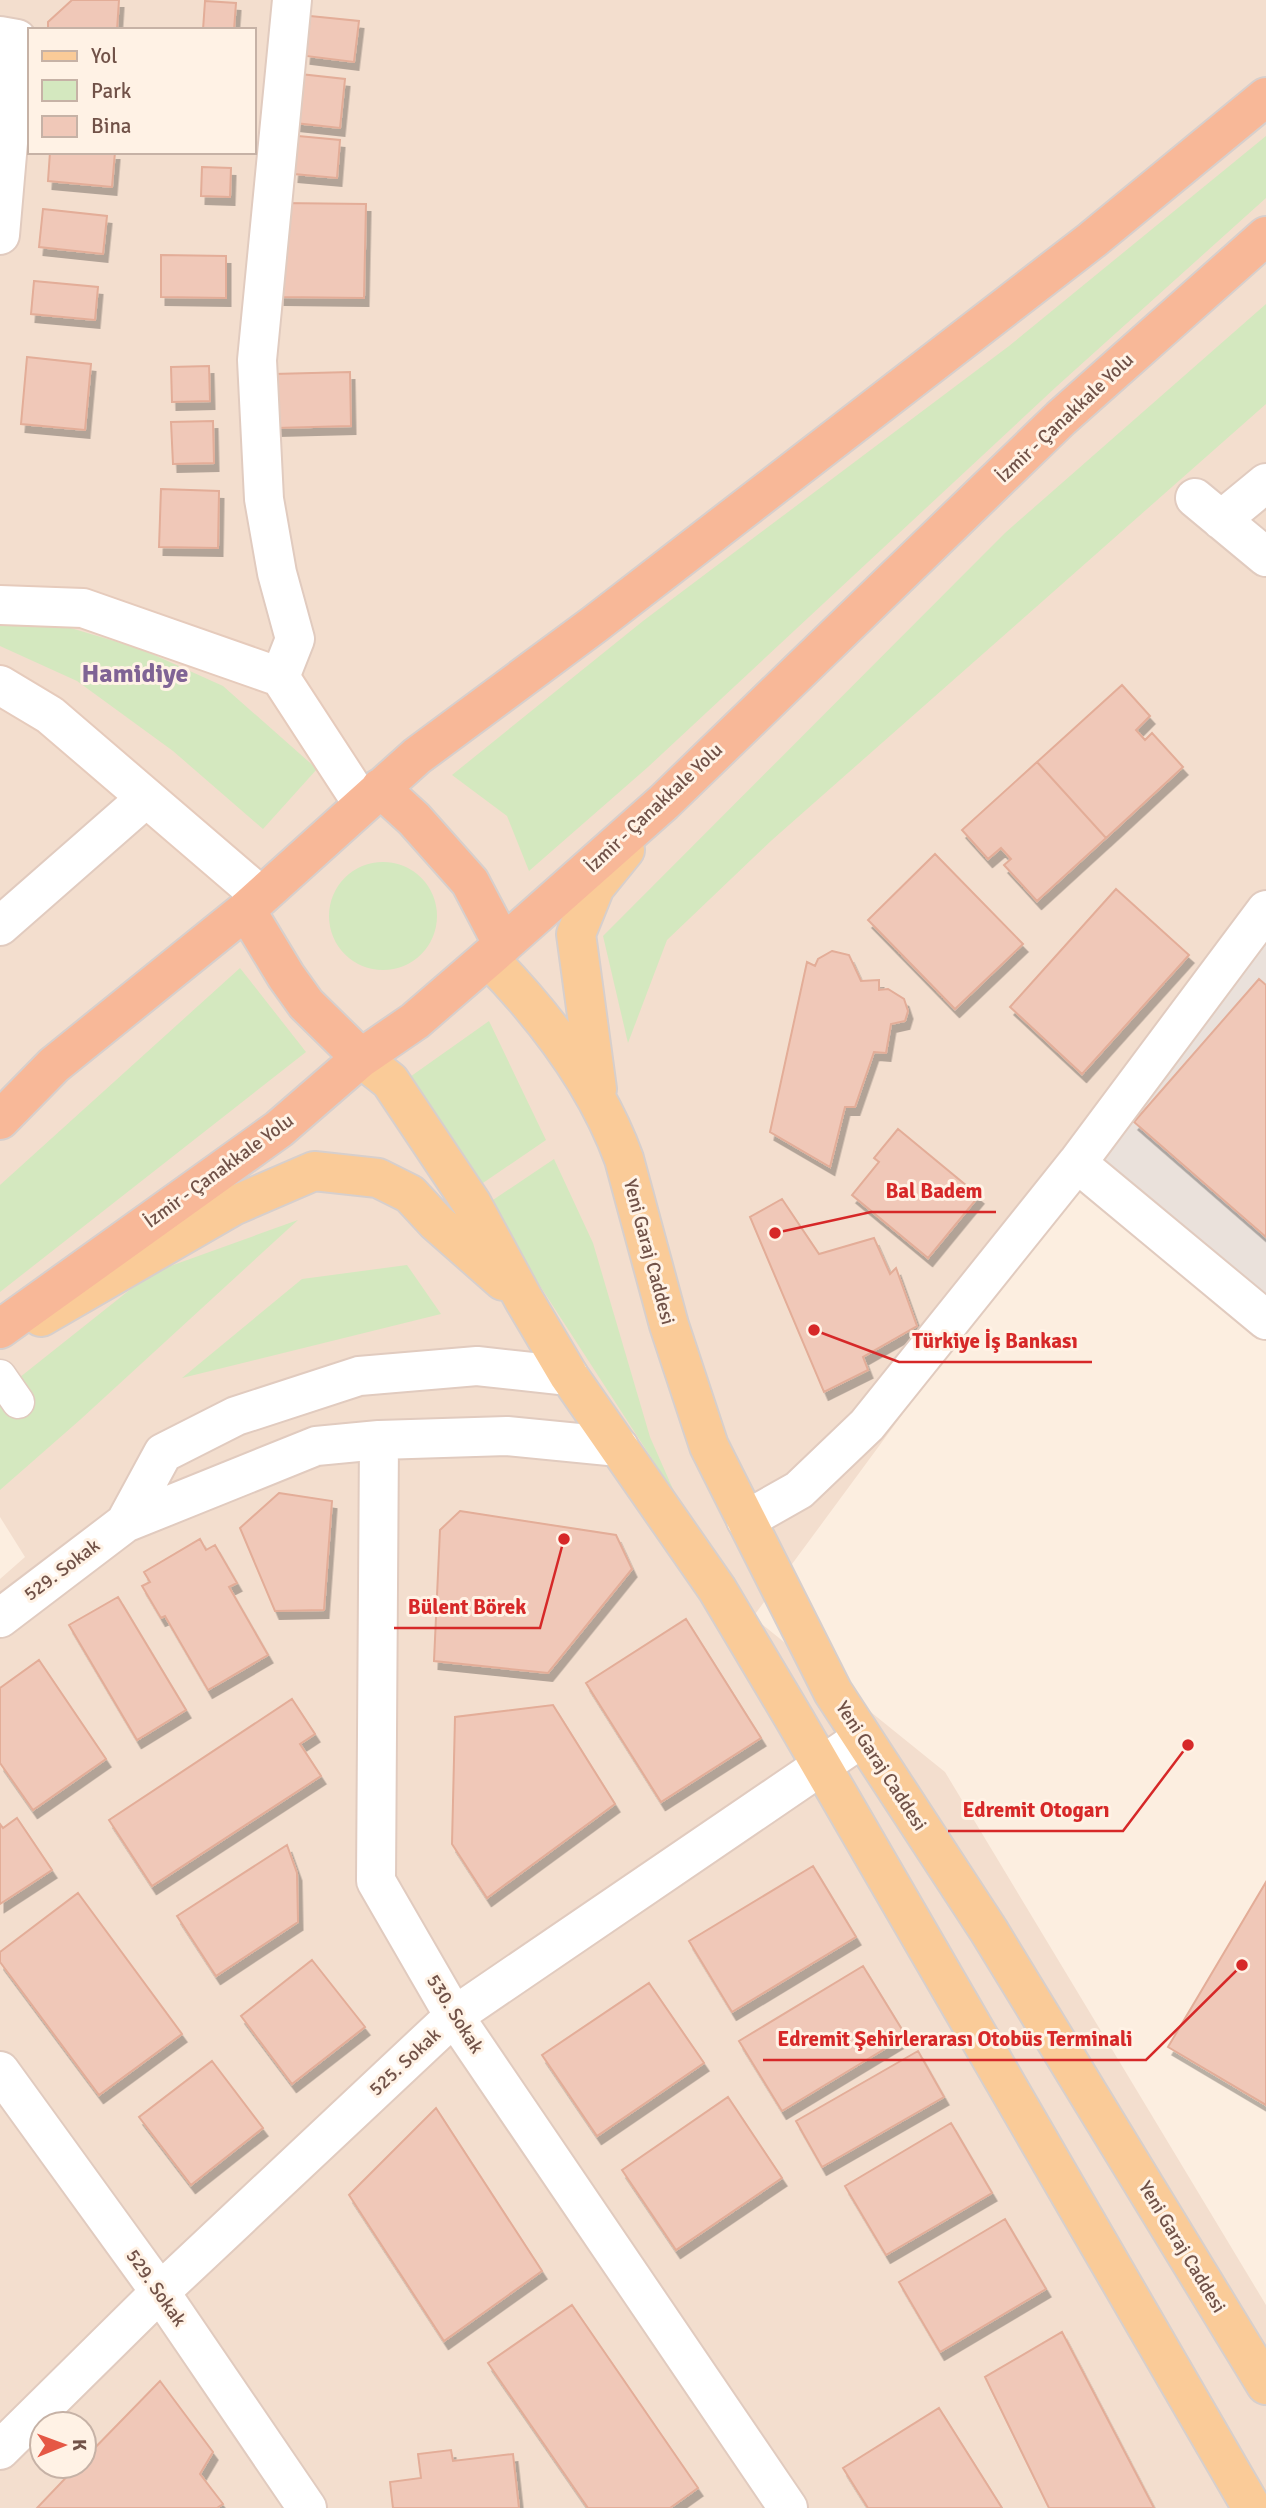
<svg xmlns="http://www.w3.org/2000/svg" width="1266" height="2508" font-family="Signika,sans-serif">
<style>
.residential{fill:#f3dece;fill-rule:evenodd}
.industrial{fill:#eae1db}
.green{fill:#d4e8bf}
.building{fill:#f0c8b8;stroke:#e3ad98;stroke-width:2;filter:url(#shadow)}
.lines{fill:none;stroke-linecap:round;stroke-linejoin:round}
.pedestrian-casing{stroke:#e1cbbf;stroke-width:35}
.minor-casing{stroke:#e1cbbf;stroke-width:42}
.secondary-casing{stroke:#e6cbbc;stroke-width:42}
.primary-casing{stroke:#d7cfcc;stroke-width:42}
.trunk-casing{stroke:#d7cfcc;stroke-width:42}
.pedestrian{stroke:#fff;stroke-width:32}
.minor{stroke:#fff;stroke-width:38}
.secondary{stroke:#fff;stroke-width:38}
.primary{stroke:#facb98;stroke-width:38}
.trunk{stroke:#f8b898;stroke-width:38}
.labels{text-anchor:middle;dominant-baseline:central;stroke-width:6;stroke-linejoin:round;paint-order:stroke}
.street-label{font-size:19px;fill:#715248;stroke:#fff2e5}
.district-label{font-size:26px;font-weight:bold;fill:#7f6395;stroke:#fff2e5}
.leader{fill:none;stroke:#d62828;stroke-width:2.5}
.callout-dot{fill:#d62828;stroke:#fff2e5;stroke-width:2.5}
.callout-label{font-size:21px;text-anchor:middle;font-weight:bold;fill:#d62828;stroke:#fff2e5;stroke-width:6;stroke-linejoin:round;paint-order:stroke}
</style>
<defs>
<filter id="shadow"><feDropShadow dx="4.5" dy="8" stdDeviation="0" flood-color="#0004"/></filter>
</defs>
<rect width="100%" height="100%" fill="#fceee0"/>
<path class="residential" d="M 0,0 L 1266,0 L 1266,921 L 753,1617 L 945,1772 L 1266,2305 L 1266,2508 L 0,2508 L 0,1579 L 25,1557 L 0,1517 ZM 30,30 L 254,30 L 254,152 L 30,152 ZM 42,2424 L 84,2424 L 84,2466 L 42,2466 Z"/>
<path class="industrial" d="M 1266,933 L 1266,1300 L 1101,1156 Z"/>
<path class="green" d="M 1266,136 L 1266,198 L 1056,387 L 648,767 L 529,871 L 507,816 L 452,775 L 643,621 L 1009,346 Z
M 1266,304 L 1266,404 L 772,840 L 667,940 L 628,1043 L 603,936 L 1005,533 Z
M 0,618 L 64,626 L 141,649 L 223,686 L 317,769 L 263,829 L 173,751 L 77,681 L 0,646 Z
M329 916a54 54 0 1 1 108 0a54 54 0 1 1-108 0Z
M 240,968 L 306,1052 L 0,1292 L 0,1185 Z
M 489,1021 L 546,1140 L 477,1187 L 407,1079 Z
M 554,1159 L 593,1243 L 650,1437 L 676,1496 L 487,1204 Z
M 298,1220 L 81,1419 L 0,1490 L 0,1393 L 151,1273 Z
M 407,1265 L 441,1314 L 182,1378 L 302,1279 Z"/>
<path class="building" d="M 72,0 L 119,0 L 117,30 L 48,30 L 48,22 Z
M 205,1 L 236,3 L 234,30 L 203,30 Z
M 310,16 L 359,21 L 354,62 L 306,56 Z
M 291,73 L 345,79 L 340,128 L 286,122 Z
M 298,136 L 340,140 L 337,178 L 294,174 Z
M 50,152 L 115,152 L 112,187 L 48,181 Z
M 202,167 L 231,168 L 230,197 L 201,196 Z
M 280,203 L 366,204 L 364,298 L 280,297 Z
M 43,209 L 107,216 L 103,254 L 39,247 Z
M 161,255 L 226,256 L 226,298 L 161,297 Z
M 34,281 L 98,287 L 95,320 L 31,314 Z
M 27,357 L 91,364 L 85,430 L 21,424 Z
M 209,366 L 210,401 L 172,402 L 171,367 Z
M 350,372 L 351,426 L 275,428 L 274,374 Z
M 213,421 L 214,463 L 173,464 L 171,422 Z
M 161,489 L 219,491 L 218,548 L 159,547 Z
M 1122,685 L 1150,716 L 1136,730 L 1145,740 L 1152,733 L 1183,767 L 1106,838 L 1037,762 Z
M 1037,762 L 1106,838 L 1037,901 L 1004,865 L 1011,859 L 1001,848 L 988,859 L 962,830 Z
M 935,854 L 1023,944 L 955,1009 L 868,920 Z
M 1116,889 L 1189,955 L 1082,1074 L 1010,1007 Z
M 832,951 L 849,955 L 861,981 L 879,980 L 879,990 L 888,989 L 904,999 L 908,1011 L 905,1021 L 891,1024 L 886,1053 L 874,1052 L 855,1107 L 845,1107 L 830,1167 L 770,1132 L 807,962 L 815,966 L 818,959 Z
M 1259,979 L 1266,985 L 1266,1237 L 1134,1122 Z
M 898,1129 L 979,1196 L 928,1258 L 852,1195 L 879,1162 L 874,1158 Z
M 782,1199 L 819,1254 L 874,1238 L 890,1274 L 896,1268 L 917,1326 L 863,1357 L 868,1370 L 824,1392 L 750,1217 Z
M 279,1493 L 332,1501 L 324,1610 L 275,1611 L 240,1528 Z
M 460,1511 L 616,1535 L 632,1569 L 548,1673 L 434,1661 L 440,1530 Z
M 200,1539 L 206,1550 L 215,1545 L 237,1583 L 229,1587 L 268,1655 L 208,1690 L 165,1616 L 161,1618 L 142,1586 L 150,1582 L 144,1572 Z
M 118,1597 L 186,1710 L 137,1740 L 69,1625 Z
M 686,1619 L 761,1738 L 661,1802 L 586,1683 Z
M 39,1660 L 106,1759 L 33,1810 L 0,1763 L 0,1688 Z
M 292,1699 L 315,1734 L 300,1744 L 321,1776 L 152,1886 L 109,1820 Z
M 553,1705 L 615,1804 L 487,1898 L 452,1844 L 455,1717 Z
M 17,1818 L 52,1870 L 0,1904 L 0,1824 L 3,1828 Z
M 287,1845 L 297,1873 L 298,1922 L 216,1976 L 177,1916 Z
M 813,1866 L 856,1937 L 732,2012 L 689,1941 Z
M 1266,1882 L 1266,2105 L 1168,2047 Z
M 78,1893 L 182,2034 L 99,2095 L 0,1962 L 0,1952 Z
M 312,1960 L 365,2027 L 292,2084 L 241,2016 Z
M 863,1966 L 906,2036 L 782,2111 L 739,2041 Z
M 649,1983 L 704,2063 L 597,2136 L 542,2055 Z
M 918,2051 L 944,2097 L 822,2167 L 796,2121 Z
M 212,2061 L 263,2128 L 191,2185 L 139,2117 Z
M 728,2097 L 782,2178 L 676,2250 L 622,2170 Z
M 436,2108 L 542,2271 L 444,2341 L 349,2195 Z
M 951,2123 L 992,2193 L 886,2255 L 845,2186 Z
M 1005,2219 L 1046,2289 L 940,2352 L 899,2282 Z
M 572,2305 L 698,2488 L 670,2508 L 588,2508 L 488,2363 Z
M 1062,2332 L 1154,2508 L 1049,2508 L 985,2377 Z
M 160,2381 L 213,2452 L 200,2474 L 223,2504 L 217,2508 L 37,2508 L 77,2466 L 84,2466 L 84,2459 Z
M 939,2408 L 1002,2508 L 868,2508 L 843,2468 Z
M 451,2450 L 453,2461 L 513,2454 L 519,2508 L 393,2508 L 390,2482 L 421,2478 L 418,2454 Z"/>
<g class="lines">
<g class="pedestrian-casing">
<path id="pedestrian" d="M 0,1376 L 18,1402"/>
</g>
<g class="minor-casing">
<path id="minor" d="M 0,36 L 17,39 L 0,235
M 1195,498 L 1266,557
M 1221,520 L 1266,483
M 280,677 L 295,639 L 277,573 L 264,499 L 257,360 L 292,0
M 0,926 L 146,798
M 1077,1163 L 1266,1320
M 379,1440 L 376,1881 L 454,2016 L 788,2508
M 746,1520 L 799,1490 L 867,1425 L 1077,1163 L 1266,910
M 125,1523 L 163,1453 L 236,1416 L 359,1376 L 477,1366 L 569,1376
M 0,1618 L 125,1523 L 316,1446 L 379,1440 L 507,1436 L 619,1447
M 0,2071 L 160,2292 L 307,2508
M 0,2450 L 160,2292 L 454,2016 L 862,1738"/>
</g>
<g class="secondary-casing">
<path id="secondary" d="M 0,605 L 83,608 L 280,677 L 362,803
M 0,685 L 50,715 L 261,896"/>
</g>
<g class="primary-casing">
<path id="primary" d="M 488,958 C 545,1016 596,1082 624,1159 L 669,1325 L 709,1446 L 833,1692 L 989,1931 L 1266,2385
M 361,1058 L 390,1081 L 472,1204 L 524,1300 L 569,1376 L 717,1589 L 795,1720 L 1252,2508
M 597,1089 L 576,934 L 595,887 L 625,850
M 41,1317 L 233,1206 L 314,1171 L 378,1178 L 410,1194 L 436,1222 L 503,1281"/>
</g>
<g class="trunk-casing">
<path id="trunk" d="M 380,788 L 414,819 L 470,882 L 503,945
M 246,910 L 286,976 L 306,1004 L 361,1058
M 0,1120 L 54,1065 L 246,910 L 417,756 L 595,624 L 1092,240 L 1266,97
M 0,1329 L 279,1129 L 361,1058 L 415,1021 L 488,958 L 664,802 L 1061,418 L 1266,236"/>
</g>
<use href="#pedestrian" class="pedestrian"/>
<use href="#minor" class="minor"/>
<use href="#secondary" class="secondary"/>
<use href="#primary" class="primary"/>
<use href="#trunk" class="trunk"/>
</g>
<g class="labels">
<g class="street-label">
<text transform="translate(1065 418) rotate(-43)">İzmir - Çanakkale Yolu</text>
<text transform="translate(654 808) rotate(-43)">İzmir - Çanakkale Yolu</text>
<text transform="translate(219 1171) rotate(-36)">İzmir - Çanakkale Yolu</text>
<text transform="translate(649 1252) rotate(75)">Yeni Garaj Caddesi</text>
<text transform="translate(62 1570) rotate(-37)">529. Sokak</text>
<text transform="translate(881 1766) rotate(57)">Yeni Garaj Caddesi</text>
<text transform="translate(455 2014) rotate(58)">530. Sokak</text>
<text transform="translate(405 2062) rotate(-43)">525. Sokak</text>
<text transform="translate(1182 2247) rotate(59)">Yeni Garaj Caddesi</text>
<text transform="translate(156 2288) rotate(55)">529. Sokak</text>
</g>
<g class="district-label">
<text x="135" y="674">Hamidiye</text>
</g>
</g>
<path class="leader" d="M775 1233L871 1212H996M814 1330L899 1362H1092M564 1539L540 1628H394M1188 1745L1123 1831H948M1242 1965L1146 2060H763"/>
<g class="callout-dot">
<circle cx="775" cy="1233" r="7"/>
<circle cx="814" cy="1330" r="7"/>
<circle cx="564" cy="1539" r="7"/>
<circle cx="1188" cy="1745" r="7"/>
<circle cx="1242" cy="1965" r="7"/>
</g>
<g class="callout-label">
<text x="934" y="1198">Bal Badem</text>
<text x="995" y="1348">Türkiye İş Bankası</text>
<text x="467" y="1614">Bülent Börek</text>
<text x="1036" y="1817">Edremit Otogarı</text>
<text x="955" y="2046">Edremit Şehirlerarası Otobüs Terminali</text>
</g>
<rect x="28" y="28" width="228" height="126" fill="#fff2e5" stroke="#c6b2a6" stroke-width="2"/>
<rect x="42" y="51" width="35" height="10" fill="#facb98" stroke="#c6b2a6" stroke-width="2"/>
<text x="91" y="63" font-size="21" fill="#715248">Yol</text>
<rect x="42" y="80" width="35" height="21" fill="#d4e8bf" stroke="#c6b2a6" stroke-width="2"/>
<text x="91" y="98" font-size="21" fill="#715248">Park</text>
<rect x="42" y="116" width="35" height="21" fill="#f0c8b8" stroke="#c6b2a6" stroke-width="2"/>
<text x="91" y="133" font-size="21" fill="#715248">Bina</text>
<g transform="translate(63 2445) rotate(89)"><circle r="33" fill="#fff2e5" stroke="#c6b2a6" stroke-width="2"/>
<path d="M0-5L12 26L0 18L-12 26Z" fill="#e55845"/>
<text y="-10" font-size="19" font-weight="bold" text-anchor="middle" fill="#715248">K</text>
</g>
</svg>
